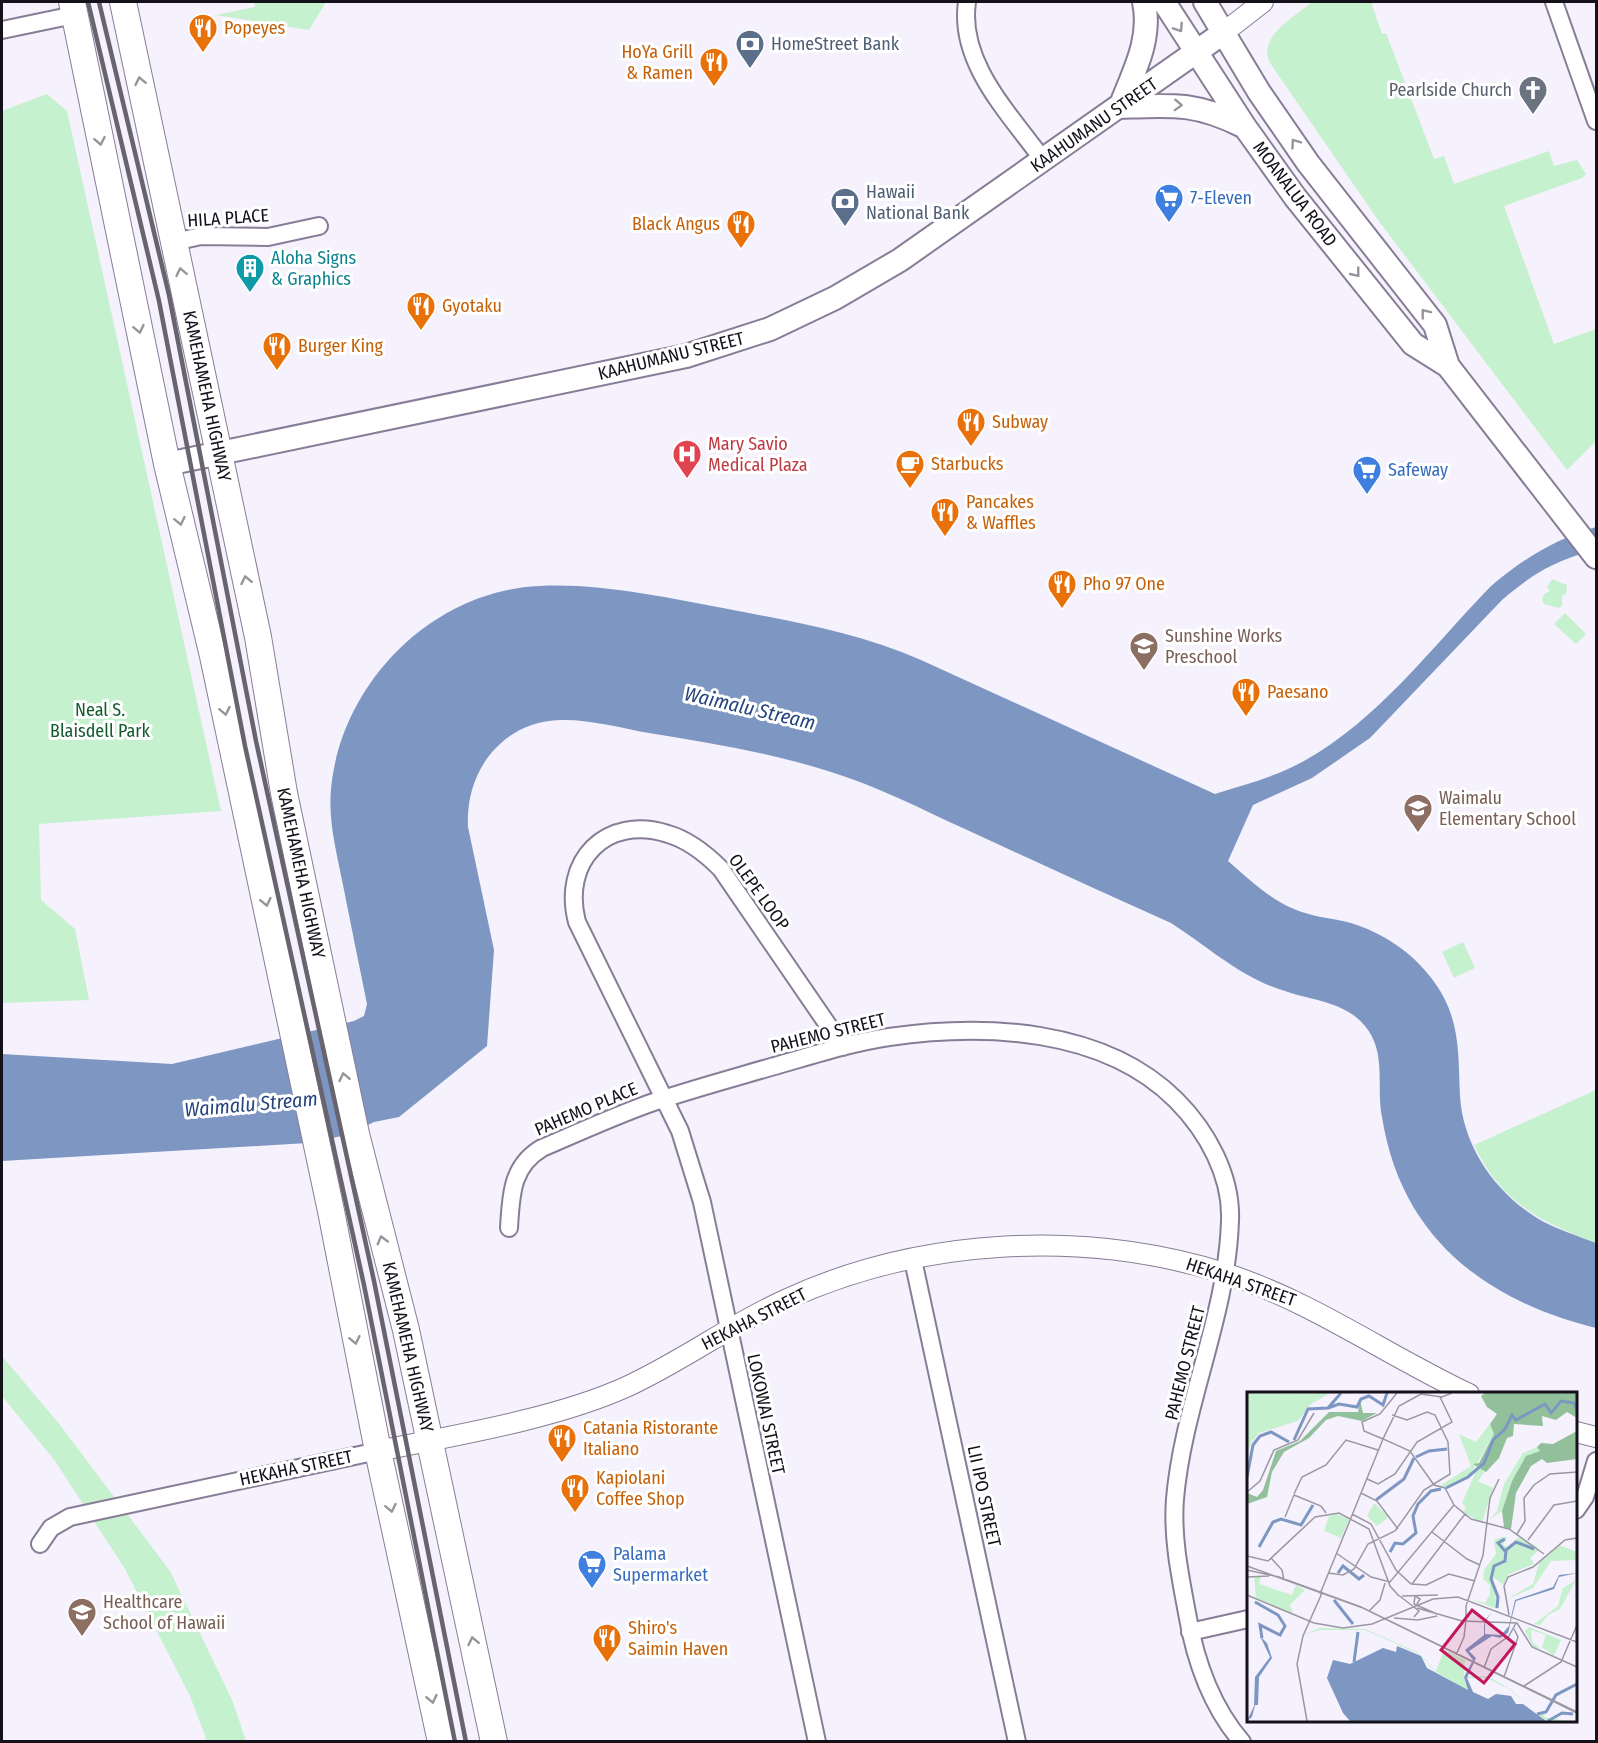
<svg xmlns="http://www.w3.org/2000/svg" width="1598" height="1743" font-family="'Fira Sans Condensed',sans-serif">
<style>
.green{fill:#c6f1ce}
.water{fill:#7d97c2}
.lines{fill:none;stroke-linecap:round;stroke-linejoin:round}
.minor-casing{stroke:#887d97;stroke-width:20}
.tertiary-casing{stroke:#887d97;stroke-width:22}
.secondary-casing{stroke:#887d97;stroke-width:26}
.primary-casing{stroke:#887d97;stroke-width:28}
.minor{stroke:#fff;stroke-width:16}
.tertiary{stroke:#fff;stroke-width:20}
.secondary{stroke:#fff;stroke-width:22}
.primary{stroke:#fff;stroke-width:26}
.rail{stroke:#68646f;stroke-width:4.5}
.oneway{stroke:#969498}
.labels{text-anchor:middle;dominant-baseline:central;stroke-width:6;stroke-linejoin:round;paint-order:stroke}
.food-label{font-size:18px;fill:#c56008;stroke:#fff;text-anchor:start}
.service-label{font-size:18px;fill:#4e5e75;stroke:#fff;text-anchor:start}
.worship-label{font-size:18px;fill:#5b616d;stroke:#fff;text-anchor:end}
.street-label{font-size:18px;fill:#15111b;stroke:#fff}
.shop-label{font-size:18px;fill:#366cbe;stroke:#fff;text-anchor:start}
.culture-label{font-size:18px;fill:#0d838f;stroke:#fff;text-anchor:start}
.health-label{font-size:18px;fill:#be3a42;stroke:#fff;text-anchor:start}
.education-label{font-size:18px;fill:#785e54;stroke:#fff;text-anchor:start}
.park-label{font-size:18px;fill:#145a2d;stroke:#fff}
.water-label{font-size:20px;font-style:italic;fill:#24457c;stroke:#fff}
.inset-river{fill:none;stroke:#7d97c2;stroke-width:3}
.inset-road{fill:none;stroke:#9b97a3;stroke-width:1.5}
.view{fill:#c2185b;fill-opacity:0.15;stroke:#c2185b;stroke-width:3}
.inset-edge{fill:none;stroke:#15111b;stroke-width:3}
</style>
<rect width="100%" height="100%" fill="#f5f1fd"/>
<path class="green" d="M 254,2 L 326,2 L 309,30 L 216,15 L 255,7 Z
M 1312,2 L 1373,2 L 1372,5 L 1382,34 L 1386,33 L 1434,159 L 1444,156 L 1454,184 L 1549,151 L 1554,166 L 1577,160 L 1586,174 L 1582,178 L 1504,206 L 1554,344 L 1596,329 L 1596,441 L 1567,470 L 1378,220 L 1270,63 C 1257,36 1295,17 1312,2 Z
M 47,94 L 67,111 L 221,811 L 39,824 L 41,900 L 75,929 L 89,1000 L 2,1003 L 2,111 Z
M 1552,579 L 1567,585 L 1566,594 L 1562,596 L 1562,606 L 1559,608 L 1544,604 L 1542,600 L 1544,594 L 1550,591 L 1547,587 Z
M 1565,613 L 1586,634 L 1576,644 L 1554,624 Z
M 1463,942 L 1475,968 L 1454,978 L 1442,952 Z
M 1596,1090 L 1596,1243 C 1539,1221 1502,1203 1474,1145 Z
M 2,1356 L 60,1425 L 170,1571 L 233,1702 L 246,1741 L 207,1741 L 190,1696 L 125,1569 L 55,1461 L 2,1396 Z"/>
<path class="water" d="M 1596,527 L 1596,549 C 1554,562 1536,571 1502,600 L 1370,738 L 1312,778 L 1253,805 L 1228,861 C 1249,879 1268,898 1294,909 C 1312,917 1332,918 1351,923 C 1383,933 1412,952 1432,979 C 1461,1017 1458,1052 1460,1096 C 1463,1148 1498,1196 1542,1221 C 1559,1230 1578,1236 1596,1243 L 1596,1328 C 1484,1300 1401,1237 1382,1117 C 1376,1085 1387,1053 1365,1026 C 1345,1002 1315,1001 1288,992 C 1242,979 1210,948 1171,923 C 1102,892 1034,861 965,829 C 921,809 877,786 831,772 C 772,753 711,743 649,733 C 621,728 589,719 560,720 C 501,722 465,772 468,827 L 494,950 L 487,1046 L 399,1117 L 374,1122 L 347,1135 L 307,1143 L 2,1161 L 2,1054 L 172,1064 L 354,1021 L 364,1016 L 367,1004 C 359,965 351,925 343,885 C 337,854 328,822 331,789 C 341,683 432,591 539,586 C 602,583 667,598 728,609 C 795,622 859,633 921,660 L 1215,794 C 1245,784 1276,777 1304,761 C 1378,720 1432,647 1490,587 C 1522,559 1556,539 1596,527 Z"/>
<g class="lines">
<g class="minor-casing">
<path id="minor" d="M 967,2 C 958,63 1010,114 1043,160
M 1554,2 L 1596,121
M 2,30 L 74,15
M 174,242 L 201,236 L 268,237 L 319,226
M 509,1228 C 511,1196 511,1166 542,1148 C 577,1133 612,1117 648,1104 C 689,1090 730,1079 771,1067 C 810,1056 849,1043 889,1037 C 984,1023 1104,1028 1176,1100 C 1207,1131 1232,1176 1230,1221 C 1227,1316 1183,1405 1175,1499 C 1172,1538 1180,1575 1187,1613 C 1195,1660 1210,1705 1242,1742
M 913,1260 L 1017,1742
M 1576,1510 L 1585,1497 L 1596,1461
M 40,1544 L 51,1528 L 70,1517 L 378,1451
M 1190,1632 L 1248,1619
M 817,1742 L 702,1202 L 680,1131 L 577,922 C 561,861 606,814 668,834 C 689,840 706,854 721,869 L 843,1047"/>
</g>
<g class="tertiary-casing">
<path id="tertiary" d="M 1223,33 L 1263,2
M 1576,1432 L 1596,1437
M 378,1451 C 456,1435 555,1419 626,1387 C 681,1362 730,1325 785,1300 C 919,1238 1083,1229 1224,1273 C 1312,1301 1386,1355 1469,1394"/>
</g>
<g class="secondary-casing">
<path id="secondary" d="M 1164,2 L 1245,127 L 1295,197 L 1413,344 L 1448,366
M 1205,2 L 1259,92 L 1308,163 L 1435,325 L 1448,366 L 1596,557
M 1120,107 C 1171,105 1195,102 1243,126
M 1120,107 C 1133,73 1152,40 1144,2
M 167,464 L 686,356 L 770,329 L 835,298 L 900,260 L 1223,33"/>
</g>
<g class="primary-casing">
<path id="primary" d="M 72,2 L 167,464 L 213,656 L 331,1211 L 378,1451 L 441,1742
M 123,2 L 258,637 L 284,793 L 356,1134 L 406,1330 L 494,1742"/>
</g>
<use href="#minor" class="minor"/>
<use href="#tertiary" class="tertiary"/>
<use href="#secondary" class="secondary"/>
<use href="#primary" class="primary"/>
<path class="rail" d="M 88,2 L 159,301 L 245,746 L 364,1285 L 455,1742
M 99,2 L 169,295 L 256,741 L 374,1281 L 466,1742"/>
</g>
<defs><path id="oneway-chevron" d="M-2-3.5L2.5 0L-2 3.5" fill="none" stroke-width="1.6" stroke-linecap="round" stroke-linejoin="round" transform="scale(1.5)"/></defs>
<g class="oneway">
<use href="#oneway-chevron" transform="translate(1179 28) rotate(57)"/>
<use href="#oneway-chevron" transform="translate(140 81) rotate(-102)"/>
<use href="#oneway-chevron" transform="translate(1178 105) rotate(2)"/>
<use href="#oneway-chevron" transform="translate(100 141) rotate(79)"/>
<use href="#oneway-chevron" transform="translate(1295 143) rotate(-125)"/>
<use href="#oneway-chevron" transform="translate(181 272) rotate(-102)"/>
<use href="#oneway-chevron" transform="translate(1356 273) rotate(51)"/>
<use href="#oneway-chevron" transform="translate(1425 313) rotate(-128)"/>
<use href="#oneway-chevron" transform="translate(139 329) rotate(78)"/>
<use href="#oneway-chevron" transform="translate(180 521) rotate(78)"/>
<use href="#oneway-chevron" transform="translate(246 580) rotate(-102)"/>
<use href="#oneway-chevron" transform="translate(225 711) rotate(78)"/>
<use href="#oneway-chevron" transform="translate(266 902) rotate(78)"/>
<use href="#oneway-chevron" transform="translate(344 1077) rotate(-102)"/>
<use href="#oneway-chevron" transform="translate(382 1240) rotate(-105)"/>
<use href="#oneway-chevron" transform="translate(355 1340) rotate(78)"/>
<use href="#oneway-chevron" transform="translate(391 1508) rotate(78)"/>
<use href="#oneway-chevron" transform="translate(473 1641) rotate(-102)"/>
<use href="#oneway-chevron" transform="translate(432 1699) rotate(78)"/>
</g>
<defs>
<g id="restaurant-pin" transform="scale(1.5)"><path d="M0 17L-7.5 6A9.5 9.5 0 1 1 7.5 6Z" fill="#e8710a" stroke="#fff"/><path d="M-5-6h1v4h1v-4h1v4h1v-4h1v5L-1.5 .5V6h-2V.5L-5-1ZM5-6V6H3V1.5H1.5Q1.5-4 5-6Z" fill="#fff"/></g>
<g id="bank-pin" transform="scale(1.5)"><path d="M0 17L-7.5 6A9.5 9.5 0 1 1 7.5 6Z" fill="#5c6f8a" stroke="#fff"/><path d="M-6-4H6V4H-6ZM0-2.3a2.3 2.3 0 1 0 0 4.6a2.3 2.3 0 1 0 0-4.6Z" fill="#fff"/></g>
<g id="church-pin" transform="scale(1.5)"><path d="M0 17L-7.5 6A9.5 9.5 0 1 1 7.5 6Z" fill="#6b7280" stroke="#fff"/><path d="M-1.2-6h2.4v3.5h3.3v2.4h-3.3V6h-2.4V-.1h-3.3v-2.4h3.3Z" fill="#fff"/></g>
<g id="supermarket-pin" transform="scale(1.5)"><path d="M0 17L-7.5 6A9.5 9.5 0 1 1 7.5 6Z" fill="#3f7fe0" stroke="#fff"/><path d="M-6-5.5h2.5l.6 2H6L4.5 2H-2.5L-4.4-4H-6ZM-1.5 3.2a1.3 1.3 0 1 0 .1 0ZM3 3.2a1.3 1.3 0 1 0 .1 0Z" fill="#fff"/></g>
<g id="building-pin" transform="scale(1.5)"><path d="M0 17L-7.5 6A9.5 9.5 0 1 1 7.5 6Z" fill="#0f9aa8" stroke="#fff"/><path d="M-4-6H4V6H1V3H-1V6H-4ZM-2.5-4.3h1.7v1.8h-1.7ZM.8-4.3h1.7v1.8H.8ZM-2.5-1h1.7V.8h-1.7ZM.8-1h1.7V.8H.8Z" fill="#fff"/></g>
<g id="hospital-pin" transform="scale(1.5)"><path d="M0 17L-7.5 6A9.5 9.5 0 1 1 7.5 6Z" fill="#e0444e" stroke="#fff"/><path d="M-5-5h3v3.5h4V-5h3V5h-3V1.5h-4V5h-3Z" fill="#fff"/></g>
<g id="cafe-pin" transform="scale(1.5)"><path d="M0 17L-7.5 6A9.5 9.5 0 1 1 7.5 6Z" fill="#e8710a" stroke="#fff"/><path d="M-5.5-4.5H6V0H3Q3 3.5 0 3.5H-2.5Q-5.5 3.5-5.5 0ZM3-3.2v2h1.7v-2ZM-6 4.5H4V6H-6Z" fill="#fff"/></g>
<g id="school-pin" transform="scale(1.5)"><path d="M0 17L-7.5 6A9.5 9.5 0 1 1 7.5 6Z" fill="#8d6e63" stroke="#fff"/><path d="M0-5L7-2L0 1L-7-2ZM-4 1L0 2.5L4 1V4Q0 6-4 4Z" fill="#fff"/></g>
</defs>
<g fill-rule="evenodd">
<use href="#restaurant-pin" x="203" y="28"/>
<use href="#bank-pin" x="750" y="44"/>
<use href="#restaurant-pin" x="714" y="62"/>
<use href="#church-pin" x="1533" y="90"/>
<use href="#supermarket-pin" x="1169" y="198"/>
<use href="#bank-pin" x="845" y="202"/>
<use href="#restaurant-pin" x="741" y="224"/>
<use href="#building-pin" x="250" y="268"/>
<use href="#restaurant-pin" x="421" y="306"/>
<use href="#restaurant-pin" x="277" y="346"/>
<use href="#restaurant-pin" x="971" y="422"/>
<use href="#hospital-pin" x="687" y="454"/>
<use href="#cafe-pin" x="910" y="464"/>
<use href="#supermarket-pin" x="1367" y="470"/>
<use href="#restaurant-pin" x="945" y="512"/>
<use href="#restaurant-pin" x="1062" y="584"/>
<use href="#school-pin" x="1144" y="646"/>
<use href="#restaurant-pin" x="1246" y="692"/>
<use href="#school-pin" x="1418" y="808"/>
<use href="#restaurant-pin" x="562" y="1438"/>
<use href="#restaurant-pin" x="575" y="1488"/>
<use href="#supermarket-pin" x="592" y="1564"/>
<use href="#school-pin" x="82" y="1612"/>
<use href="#restaurant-pin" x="607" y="1638"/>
</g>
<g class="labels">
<g class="food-label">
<text x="224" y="28">Popeyes</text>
<text x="693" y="52" text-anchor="end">HoYa Grill<tspan x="693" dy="21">&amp; Ramen</tspan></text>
<text x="720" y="224" text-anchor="end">Black Angus</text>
<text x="442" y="306">Gyotaku</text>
<text x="298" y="346">Burger King</text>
<text x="992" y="422">Subway</text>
<text x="931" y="464">Starbucks</text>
<text x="966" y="502">Pancakes<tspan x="966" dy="21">&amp; Waffles</tspan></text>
<text x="1083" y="584">Pho 97 One</text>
<text x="1267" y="692">Paesano</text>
<text x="583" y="1428">Catania Ristorante<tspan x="583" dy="21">Italiano</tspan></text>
<text x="596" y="1478">Kapiolani<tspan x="596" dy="21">Coffee Shop</tspan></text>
<text x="628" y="1628">Shiro's<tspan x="628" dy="21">Saimin Haven</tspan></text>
</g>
<g class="service-label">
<text x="771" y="44">HomeStreet Bank</text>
<text x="866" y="192">Hawaii<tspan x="866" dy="21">National Bank</tspan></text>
</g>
<g class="worship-label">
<text x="1512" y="90">Pearlside Church</text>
</g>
<g class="street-label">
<text transform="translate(1094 125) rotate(-35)">KAAHUMANU STREET</text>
<text transform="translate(1295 194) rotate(53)">MOANALUA ROAD</text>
<text transform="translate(228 218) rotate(-4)">HILA PLACE</text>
<text transform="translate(671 356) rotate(-14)">KAAHUMANU STREET</text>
<text transform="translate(207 396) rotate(78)">KAMEHAMEHA HIGHWAY</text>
<text transform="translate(301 873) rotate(78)">KAMEHAMEHA HIGHWAY</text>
<text transform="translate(759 892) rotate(54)">OLEPE LOOP</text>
<text transform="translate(828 1033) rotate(-14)">PAHEMO STREET</text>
<text transform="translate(586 1109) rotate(-23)">PAHEMO PLACE</text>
<text transform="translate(1241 1282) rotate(19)">HEKAHA STREET</text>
<text transform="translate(754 1319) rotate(-27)">HEKAHA STREET</text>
<text transform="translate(408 1347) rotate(77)">KAMEHAMEHA HIGHWAY</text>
<text transform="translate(1185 1363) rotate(-76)">PAHEMO STREET</text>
<text transform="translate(766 1414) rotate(78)">LOKOWAI STREET</text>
<text transform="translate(296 1468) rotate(-12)">HEKAHA STREET</text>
<text transform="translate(984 1496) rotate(78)">LII IPO STREET</text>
</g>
<g class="shop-label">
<text x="1190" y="198">7-Eleven</text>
<text x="1388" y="470">Safeway</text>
<text x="613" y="1554">Palama<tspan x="613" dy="21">Supermarket</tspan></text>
</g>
<g class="culture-label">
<text x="271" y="258">Aloha Signs<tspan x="271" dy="21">&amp; Graphics</tspan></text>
</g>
<g class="health-label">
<text x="708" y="444">Mary Savio<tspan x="708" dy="21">Medical Plaza</tspan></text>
</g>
<g class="education-label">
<text x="1165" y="636">Sunshine Works<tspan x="1165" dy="21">Preschool</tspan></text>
<text x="1439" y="798">Waimalu<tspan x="1439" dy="21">Elementary School</tspan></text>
<text x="103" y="1602">Healthcare<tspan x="103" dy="21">School of Hawaii</tspan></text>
</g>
<g class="park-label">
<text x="100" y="710">Neal S.<tspan x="100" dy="21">Blaisdell Park</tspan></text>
</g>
<g class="water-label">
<text transform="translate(750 708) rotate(13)">Waimalu Stream</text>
<text transform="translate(251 1104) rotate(-5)">Waimalu Stream</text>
</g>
</g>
<g transform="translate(1247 1392)">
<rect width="330" height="330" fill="#f5f1fd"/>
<path d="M 0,1 L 40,2 L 83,1 L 64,12 L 51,29 L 12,41 L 4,51 L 0,64 ZM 243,32 L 247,42 L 223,83 L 199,95 L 193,94 L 224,74 L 212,42 L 229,50 ZM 290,55 L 294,59 L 265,89 L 255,119 L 243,127 L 250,119 L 257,92 L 276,61 ZM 231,75 L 238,79 L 231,89 L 246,96 L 235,131 L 216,120 L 219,116 L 215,111 ZM 127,111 L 142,125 L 130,134 L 120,124 ZM 89,122 L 102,127 L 94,146 L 77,139 L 82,124 ZM 255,145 L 260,145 L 256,153 L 260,155 L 272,145 L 290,155 L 291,159 L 283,166 L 287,172 L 262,182 L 256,193 L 246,185 L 250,217 L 223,207 L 238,211 L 243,202 L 243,193 L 236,187 L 237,178 L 249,162 L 247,148 ZM 312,153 L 330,160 L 330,168 L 304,169 L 286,196 L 260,207 L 286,192 L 292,171 ZM 7,185 L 14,185 L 12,192 L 45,203 L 49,193 L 58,198 L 43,213 L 46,221 L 9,206 ZM 329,188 L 313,217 L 301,223 L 293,233 L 287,232 L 311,214 L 316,196 ZM 282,235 L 314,248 L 307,264 L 295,255 L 299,243 L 284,238 L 285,250 L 294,257 L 286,255 L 278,239 ZM 73,236 L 118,237 L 170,260 L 189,279 L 197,258 L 218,268 L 217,285 L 236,284 L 244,286 L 263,297 L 290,322 L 298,320 L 297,325 L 320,329 L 298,329 L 262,297 L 240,286 L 217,286 L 221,299 L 188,279 L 170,261 L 118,238 L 73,238 L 58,242 Z" fill="#c6f1ce"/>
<path d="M 238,1 L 330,1 L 330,26 L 320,20 L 309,28 L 295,24 L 296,34 L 267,32 L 266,44 L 260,46 L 252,66 L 239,80 L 226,72 L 232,71 L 247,42 L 243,32 L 250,22 L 240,15 L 234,4 ZM 113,8 L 116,21 L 130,21 L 115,29 L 91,24 L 79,28 L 62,46 L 37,60 L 25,80 L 20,105 L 0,112 L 0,101 L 10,105 L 16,98 L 29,59 L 53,49 L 82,20 L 111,20 ZM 330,39 L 330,67 L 300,71 L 295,67 L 284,74 L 269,101 L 264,137 L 257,135 L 255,119 L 265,89 L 279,64 L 293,59 L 290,55 L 294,51 L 306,52 Z" fill="#92c09b"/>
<path d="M 330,181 L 312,185 L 307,197 L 269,209 L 261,241 L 253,246 L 245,244 L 222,259 L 229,266 L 220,286 L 226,300 L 241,307 L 249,302 L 264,304 L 269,312 L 276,312 L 299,329 L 103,329 L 96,321 L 80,286 L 86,268 L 103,272 L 136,256 L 149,260 L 150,254 L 174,264 L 180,276 L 221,298 L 217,285 L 226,268 L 218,258 L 237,243 L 237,232 L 239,227 L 244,221 L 238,230 L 238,242 L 254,243 L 262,234 L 268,208 L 306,195 L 312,183 ZM 13,244 L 20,251 L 25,266 L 12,285 L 11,313 L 8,313 L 5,325 L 0,329 L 7,314 L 8,285 L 23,265 Z" fill="#7d97c2"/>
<path class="inset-river" d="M 81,16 L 92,12 L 110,15 L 114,7 L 122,4 L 136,13 L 140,1M 47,48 L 61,17 L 81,16 L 94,1M 169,65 L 182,59 L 200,57M 0,85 L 6,53 L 13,44 L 24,40 L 42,50M 199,96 L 221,85 L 237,71 L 246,48 L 258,37 L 265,23 L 269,28 L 298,12 L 304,21 L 314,9 L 327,11 L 330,18M 129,108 L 157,87 L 167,66M 258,147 L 251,151 L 258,159M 12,155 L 26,130 L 34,127 L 54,133 L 66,113M 143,160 L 148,151 L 156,152 L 169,141 L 166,124 L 171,112 L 184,99 L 194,97M 91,181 L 96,174 L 112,187 L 117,183M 87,208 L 106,232M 8,210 L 31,223 L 38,234 L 33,243 L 13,233 L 15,246M 250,216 L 251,205 L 244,187 L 247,174 L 258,169 L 259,158 L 269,150 L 287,157M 107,270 L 111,240M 290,322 L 299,320 L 309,303 L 330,292M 301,329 L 315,321 L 326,322"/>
<path class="inset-road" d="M 205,1 L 195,5 L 174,2 L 152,14 L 136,47 L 163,59 L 187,93 L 198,96 L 207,113 L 224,127 L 262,137 L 297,162M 120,87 L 131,92 L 148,82 L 170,50 L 205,30 L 193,5M 0,100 L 13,89 L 27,58 L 51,48 L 67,21M 114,101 L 130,109 L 151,137M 47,102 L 55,85 L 79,73 L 99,48 L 131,58M 47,103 L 74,114 L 79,121M 105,122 L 124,132 L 149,178 L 164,192 L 179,193 L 202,182 L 228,189M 38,125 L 47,103M 185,140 L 220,167 L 233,173M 270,142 L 278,129 L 277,106 L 287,93 L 303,82 L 330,80M 281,148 L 307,113 L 330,109M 89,161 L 124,185 L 143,190 L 207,113M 0,164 L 21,169 L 68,125 L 92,121 L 122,137 L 143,194 L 152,204M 24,166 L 35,178 L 37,188M 0,174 L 116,216 L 330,320M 0,178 L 32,185 L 114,215 L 330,321M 81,181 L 96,183 L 107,177 L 121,152 L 148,139 L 177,98 L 203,82 L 201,50 L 188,23 L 180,20 L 160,28 L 145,23M 0,185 L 22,184M 165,192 L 218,122M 73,202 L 136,47 L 117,39 L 115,30 L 133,22 L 150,1M 150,202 L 172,219 L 167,225M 0,203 L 67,231 L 96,236 L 125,232 L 186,207 L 211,205 L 330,250M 155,204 L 191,203M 170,212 L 173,207 L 168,204 L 167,212 L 190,222M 170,216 L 215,229 L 270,231 L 285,255 L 330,275M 122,219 L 133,208 L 138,191M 262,223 L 257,194 L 261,185 L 286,175 L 318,148 L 330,146M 147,226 L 171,228 L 190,224M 219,228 L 219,214 L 236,163 L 243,106 L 252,87M 209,263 L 217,245 L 219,228M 237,276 L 244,257 L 262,244 L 269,231M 257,285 L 271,245 L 267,237M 277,294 L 314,270 L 330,233M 60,329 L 50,272 L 56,244 L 75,201"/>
<path class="view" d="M 225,218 L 268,252 L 237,291 L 194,258 Z"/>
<rect width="330" height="330" class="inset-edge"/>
</g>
<rect width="1598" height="1743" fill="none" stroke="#15111b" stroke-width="6"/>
</svg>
